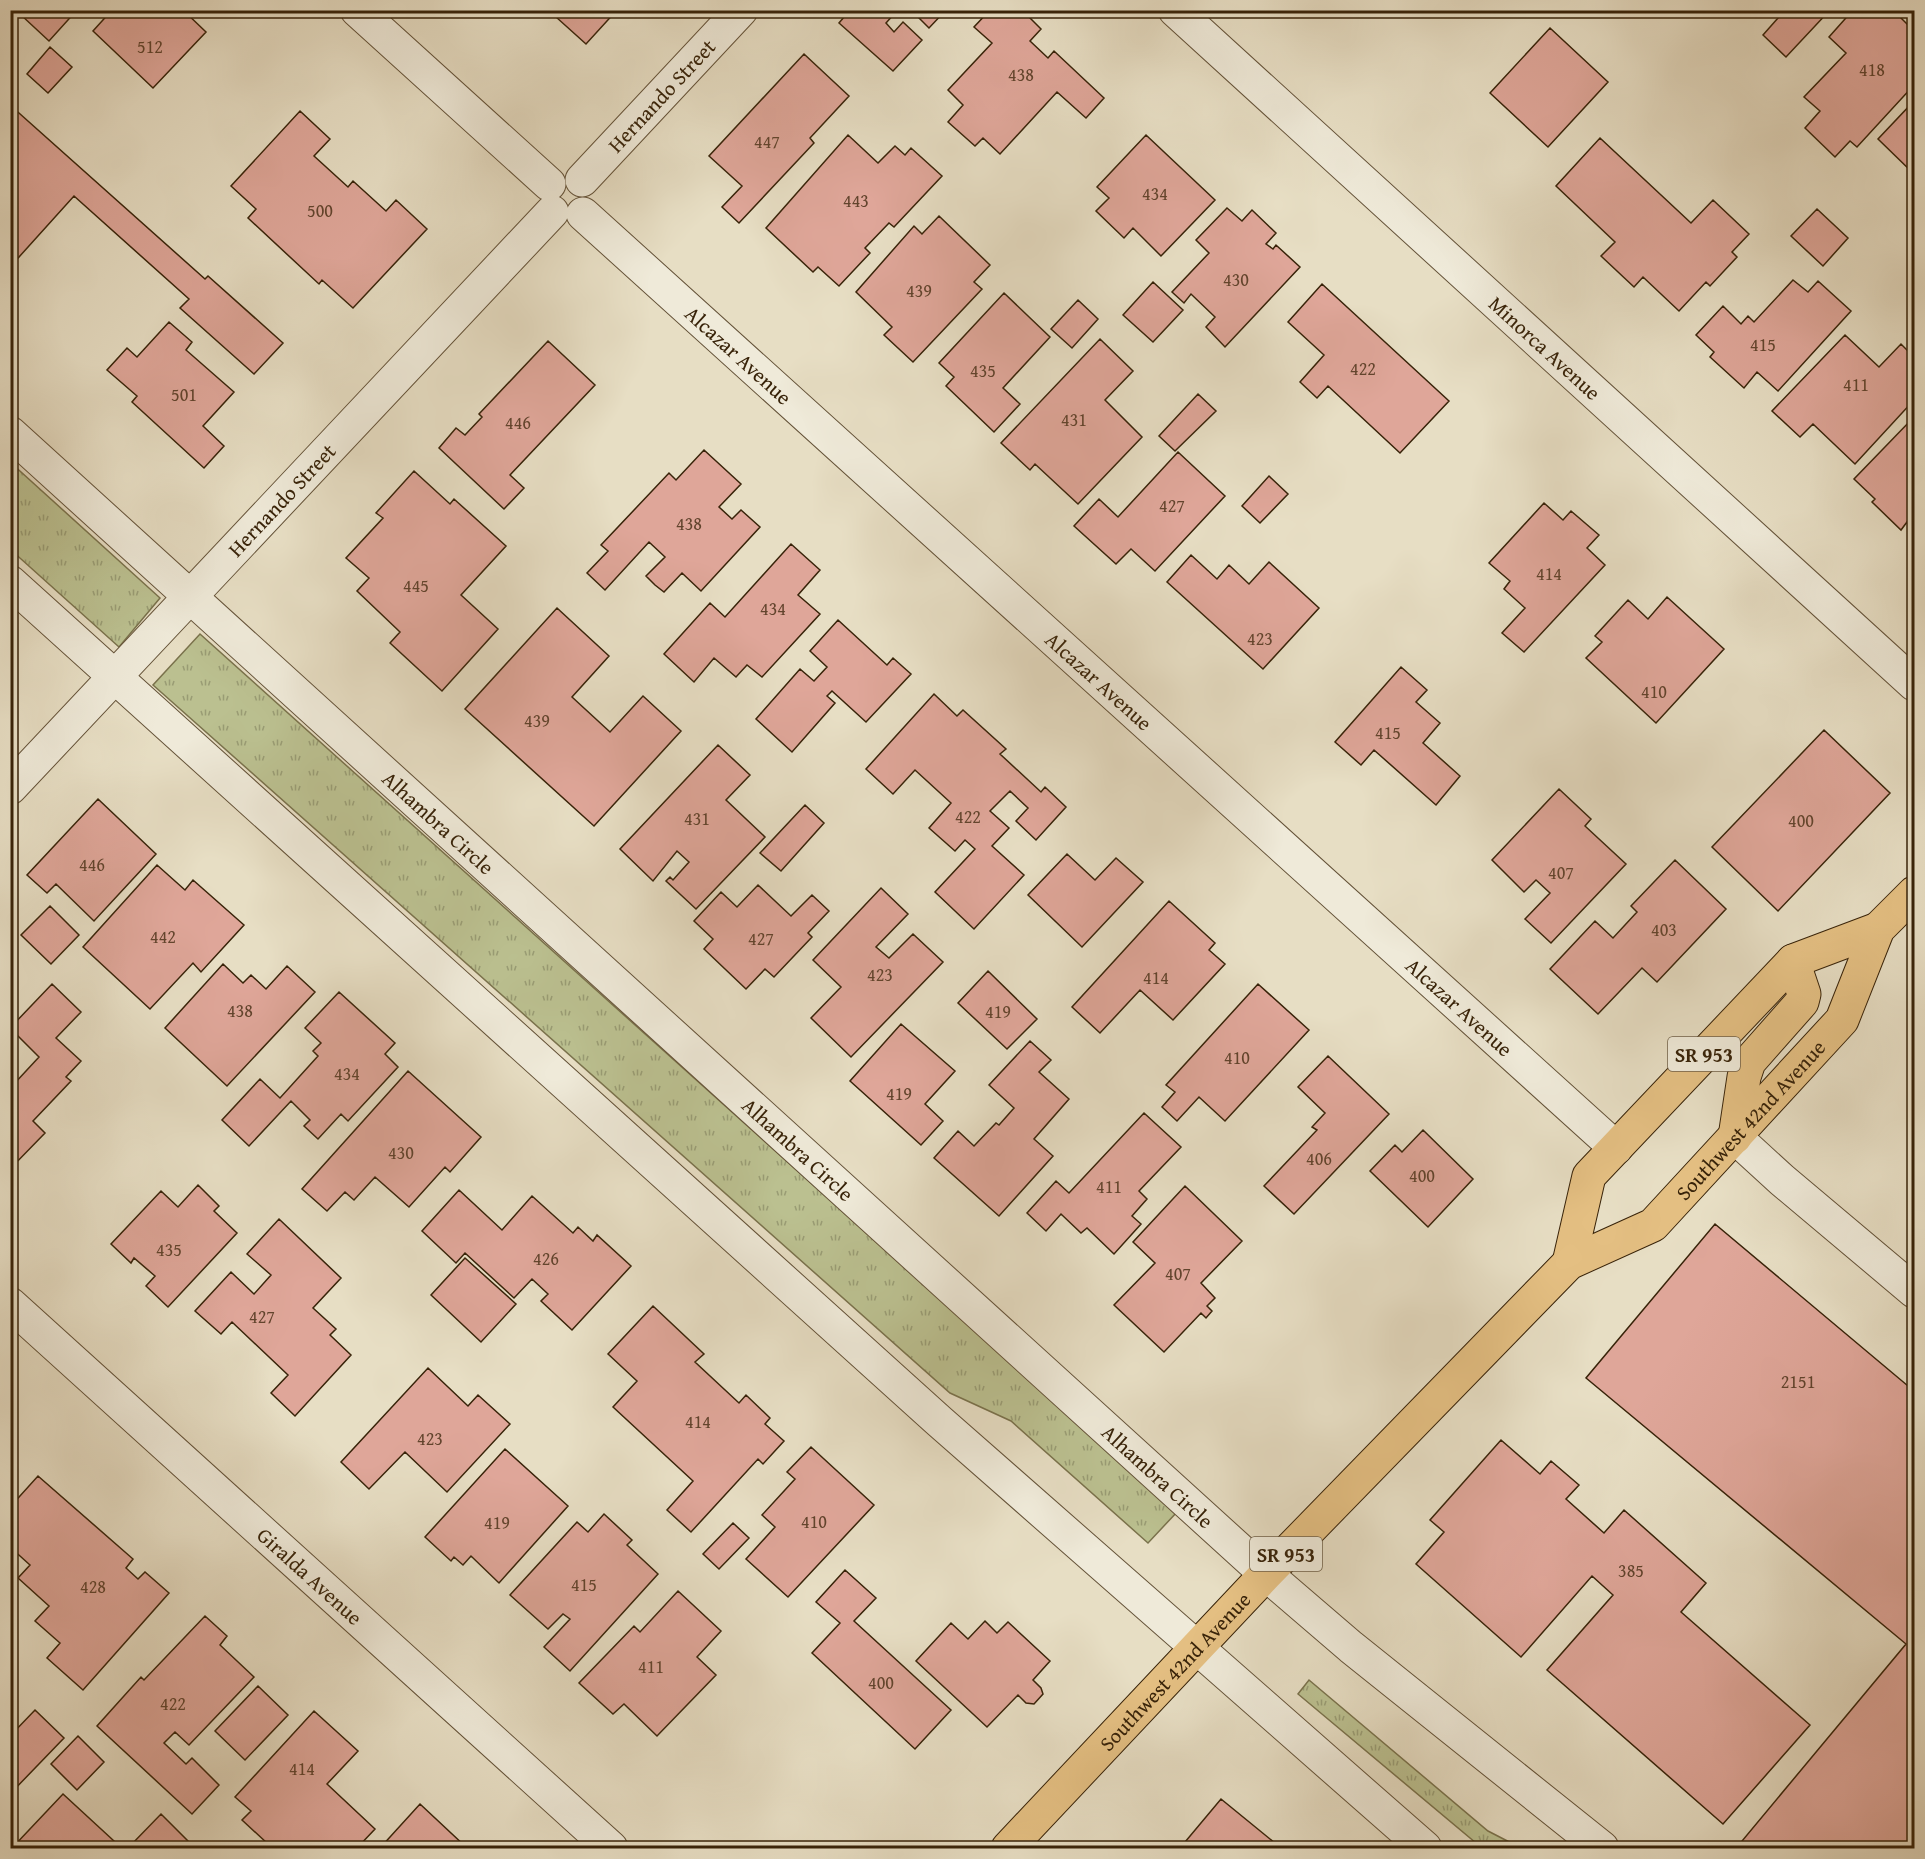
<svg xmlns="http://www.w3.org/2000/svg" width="1925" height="1859" font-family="'Gentium Book Plus',serif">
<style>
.grass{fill:url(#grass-tufts);stroke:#7a724c;stroke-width:1.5}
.building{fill:#dfa699;stroke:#382309;stroke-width:1.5}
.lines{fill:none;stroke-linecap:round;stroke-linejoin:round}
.minor-casing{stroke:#645238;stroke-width:35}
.major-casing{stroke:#382309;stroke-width:35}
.minor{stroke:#efead9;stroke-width:33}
.major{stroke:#e4bf82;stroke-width:33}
.labels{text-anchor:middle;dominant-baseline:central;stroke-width:6;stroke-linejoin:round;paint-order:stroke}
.number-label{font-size:18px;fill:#62442d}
.shield{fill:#efead9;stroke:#6f5f47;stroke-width:1.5}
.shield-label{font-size:20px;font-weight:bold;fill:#382309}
.street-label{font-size:21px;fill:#382309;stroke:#efead9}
</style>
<defs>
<pattern id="grass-tufts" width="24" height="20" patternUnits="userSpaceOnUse" patternTransform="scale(1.5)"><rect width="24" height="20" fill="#bbc090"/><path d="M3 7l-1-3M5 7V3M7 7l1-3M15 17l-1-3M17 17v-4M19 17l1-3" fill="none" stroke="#999c74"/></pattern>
</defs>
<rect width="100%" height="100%" fill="#e7dec4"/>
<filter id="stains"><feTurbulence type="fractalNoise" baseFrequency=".00333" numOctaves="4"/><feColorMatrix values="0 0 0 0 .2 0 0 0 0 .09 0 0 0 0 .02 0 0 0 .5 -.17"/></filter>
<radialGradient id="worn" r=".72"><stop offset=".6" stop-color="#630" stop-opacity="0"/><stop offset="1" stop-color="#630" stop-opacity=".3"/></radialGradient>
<path class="grass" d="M 10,462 L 160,598 L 119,647 L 11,550 Z
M 200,634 L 1177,1512 L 1148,1543 L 1011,1421 L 950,1393 L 153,685 Z
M 1309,1680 L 1488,1831 L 1521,1848 L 1482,1848 L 1298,1694 Z"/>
<path class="building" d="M 25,10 L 77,10 L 49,41 L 21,15 Z
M 112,10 L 183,10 L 206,32 L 153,88 L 93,31 Z
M 562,10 L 617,10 L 586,44 L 556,17 Z
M 850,10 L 892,10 L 895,13 L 886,23 L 894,32 L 903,22 L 922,40 L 893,71 L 839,23 Z
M 911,10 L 946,10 L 929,28 Z
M 990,10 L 1022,10 L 1041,29 L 1030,41 L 1048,58 L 1054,51 L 1104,98 L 1086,118 L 1057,92 L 1000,154 L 983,138 L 975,146 L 948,122 L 963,105 L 948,90 L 992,43 L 974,27 Z
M 1770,10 L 1830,10 L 1786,57 L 1763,35 L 1778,18 Z
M 1853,10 L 1893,10 L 1914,31 L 1914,85 L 1857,147 L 1850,141 L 1835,157 L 1805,128 L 1820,111 L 1804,97 L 1846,53 L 1829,37 Z
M 1550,28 L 1608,82 L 1548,147 L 1490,93 Z
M 50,47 L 72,67 L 48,93 L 27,74 Z
M 804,54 L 849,96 L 810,138 L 814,143 L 739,223 L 722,207 L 742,186 L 709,156 Z
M 1914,101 L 1914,174 L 1878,139 Z
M 10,105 L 205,279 L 208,276 L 283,343 L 254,374 L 180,308 L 189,299 L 74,196 L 10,267 Z
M 300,111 L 330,139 L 314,156 L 348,187 L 353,181 L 386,211 L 396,200 L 427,229 L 353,308 L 322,280 L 319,284 L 248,218 L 256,209 L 231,186 Z
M 848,135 L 878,163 L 895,146 L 905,155 L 911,148 L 942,176 L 894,227 L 889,223 L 865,248 L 870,253 L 839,286 L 818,267 L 813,272 L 766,228 Z
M 1146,135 L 1215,200 L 1161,256 L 1133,228 L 1124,238 L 1096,211 L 1109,198 L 1097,187 Z
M 1600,138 L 1691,223 L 1713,200 L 1749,234 L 1732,252 L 1737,257 L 1710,286 L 1706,282 L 1679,311 L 1643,277 L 1634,287 L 1601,256 L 1615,242 L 1556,186 Z
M 1227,208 L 1242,221 L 1252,210 L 1276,233 L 1266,244 L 1273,249 L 1276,245 L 1300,267 L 1225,347 L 1206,327 L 1215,317 L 1191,294 L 1184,303 L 1172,292 L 1209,253 L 1196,240 Z
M 1817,209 L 1848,238 L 1823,266 L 1791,236 Z
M 939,216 L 990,265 L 974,282 L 982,289 L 913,362 L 884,335 L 892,327 L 856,292 L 914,226 L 922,234 Z
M 1793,280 L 1808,292 L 1818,281 L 1851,311 L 1778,391 L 1757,372 L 1744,388 L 1710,357 L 1714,352 L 1696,335 L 1723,306 L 1741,324 L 1748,316 L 1754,322 Z
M 1153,282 L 1183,310 L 1153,342 L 1123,315 Z
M 1322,284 L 1449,401 L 1400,453 L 1328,386 L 1317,398 L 1300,382 L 1324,355 L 1288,322 Z
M 1004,293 L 1050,337 L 1003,388 L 1020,404 L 994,432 L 946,386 L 954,377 L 939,363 Z
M 1078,300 L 1098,319 L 1072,348 L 1051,329 Z
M 169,322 L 192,342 L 186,350 L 234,392 L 203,426 L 224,446 L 204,468 L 132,402 L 137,396 L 107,370 L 127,348 L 137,357 Z
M 1845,335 L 1879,367 L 1901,344 L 1914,357 L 1914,400 L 1855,464 L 1813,424 L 1800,437 L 1772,411 Z
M 1100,339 L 1133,371 L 1105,400 L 1142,437 L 1078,504 L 1035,464 L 1030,470 L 1001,443 Z
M 548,341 L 595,385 L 510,475 L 524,488 L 504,509 L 439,448 L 456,428 L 465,435 L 482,417 L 479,414 Z
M 1198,394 L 1216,411 L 1175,451 L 1159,436 Z
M 1912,419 L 1914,421 L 1914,529 L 1907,522 L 1901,530 L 1872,502 L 1875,499 L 1854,479 Z
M 704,450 L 741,484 L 719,507 L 732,519 L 741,510 L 760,527 L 701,591 L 682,573 L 664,592 L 655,585 L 646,576 L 665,557 L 649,542 L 605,590 L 587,573 L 608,551 L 601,545 L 669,473 L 676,480 Z
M 1178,452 L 1225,496 L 1155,571 L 1131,549 L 1116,564 L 1074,526 L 1099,499 L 1118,517 Z
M 414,471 L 450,504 L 454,499 L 506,546 L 461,595 L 498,629 L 442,691 L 390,643 L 400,632 L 357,591 L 369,578 L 346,558 L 383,518 L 376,513 Z
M 1269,476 L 1288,494 L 1260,523 L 1242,506 Z
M 1544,503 L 1563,520 L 1571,511 L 1599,535 L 1587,548 L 1605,565 L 1524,652 L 1502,633 L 1525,608 L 1504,589 L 1510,581 L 1489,563 Z
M 791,544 L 820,570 L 798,595 L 820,614 L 762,677 L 747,665 L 736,677 L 714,658 L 694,682 L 664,654 L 710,603 L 725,617 Z
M 1191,555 L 1217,579 L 1229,565 L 1249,584 L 1269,562 L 1319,608 L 1263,669 L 1167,582 Z
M 1667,597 L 1724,649 L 1656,723 L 1586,658 L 1602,642 L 1595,636 L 1628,600 L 1648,619 Z
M 557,608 L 609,656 L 572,697 L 610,732 L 643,696 L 681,731 L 594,826 L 465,709 Z
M 838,620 L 887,665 L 893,658 L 911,674 L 866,722 L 832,691 L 827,696 L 835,703 L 792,752 L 756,719 L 800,669 L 814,681 L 827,667 L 810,651 Z
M 1401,667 L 1427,690 L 1416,702 L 1440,723 L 1423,743 L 1460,776 L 1436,805 L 1374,750 L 1361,765 L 1335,742 Z
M 934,694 L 957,716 L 963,710 L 1006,749 L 1000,754 L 1041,792 L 1045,787 L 1066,807 L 1036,840 L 1016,821 L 1028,808 L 1010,791 L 990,811 L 1009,828 L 992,846 L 1024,875 L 974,929 L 935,892 L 975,849 L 965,840 L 955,851 L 929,828 L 951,803 L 915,770 L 893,794 L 866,769 Z
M 1824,730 L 1890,793 L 1778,911 L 1712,847 Z
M 718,745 L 750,775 L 726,800 L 765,837 L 696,909 L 666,881 L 670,877 L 673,880 L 689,862 L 677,851 L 653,881 L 620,849 Z
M 1559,789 L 1591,819 L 1585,826 L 1626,864 L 1551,943 L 1525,919 L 1550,893 L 1536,880 L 1524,892 L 1492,860 Z
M 98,799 L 156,854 L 94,921 L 56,884 L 47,893 L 27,875 Z
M 805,805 L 824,823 L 781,871 L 760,853 Z
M 1067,854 L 1095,880 L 1116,858 L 1143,882 L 1082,947 L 1028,895 Z
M 1675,860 L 1726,909 L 1657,982 L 1642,968 L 1598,1014 L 1550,969 L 1595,921 L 1613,938 L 1637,912 L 1631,906 Z
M 157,865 L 185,890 L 193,880 L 244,925 L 201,972 L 193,963 L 150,1009 L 83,947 Z
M 758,885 L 791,916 L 812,895 L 829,911 L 808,933 L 812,937 L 774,977 L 765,969 L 746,989 L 704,949 L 713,939 L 694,921 L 721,892 L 737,907 Z
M 881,888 L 908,914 L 876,947 L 889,958 L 913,934 L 943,962 L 851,1057 L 811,1018 L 841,987 L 813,960 Z
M 1169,901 L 1215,943 L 1209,950 L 1225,964 L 1173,1020 L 1140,990 L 1100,1033 L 1072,1007 Z
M 50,906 L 79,935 L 51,964 L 21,935 Z
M 223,964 L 243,983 L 251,975 L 266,989 L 287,966 L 315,992 L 227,1086 L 165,1028 Z
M 988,971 L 1037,1019 L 1007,1049 L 958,1003 Z
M 52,984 L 81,1012 L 56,1038 L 81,1061 L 66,1077 L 71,1081 L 33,1121 L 45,1133 L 10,1169 L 10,1083 L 13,1085 L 39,1057 L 10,1028 Z
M 1258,984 L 1309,1030 L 1225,1121 L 1199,1097 L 1177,1121 L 1162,1107 L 1175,1092 L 1166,1085 Z
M 339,992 L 395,1043 L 385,1054 L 398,1067 L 348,1121 L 341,1114 L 318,1139 L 304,1126 L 310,1120 L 291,1101 L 249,1146 L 222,1120 L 260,1079 L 280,1098 L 318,1056 L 313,1051 L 321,1043 L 305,1028 Z
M 901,1024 L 955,1071 L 925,1104 L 943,1121 L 921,1145 L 850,1081 Z
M 1030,1041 L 1051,1060 L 1039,1072 L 1069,1099 L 1034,1139 L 1053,1156 L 999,1216 L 934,1158 L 958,1131 L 974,1146 L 996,1123 L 999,1125 L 1014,1108 L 989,1085 Z
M 1328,1056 L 1389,1114 L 1294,1214 L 1264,1186 L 1317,1130 L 1312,1127 L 1325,1113 L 1298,1087 Z
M 408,1071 L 481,1137 L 450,1172 L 445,1167 L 409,1207 L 375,1177 L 354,1200 L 345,1192 L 327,1211 L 302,1189 Z
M 1144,1113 L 1181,1147 L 1139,1191 L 1147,1199 L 1132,1216 L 1141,1224 L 1114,1254 L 1087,1228 L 1081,1233 L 1061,1214 L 1046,1231 L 1027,1213 L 1056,1181 L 1069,1193 Z
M 1423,1130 L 1473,1179 L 1428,1227 L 1370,1171 L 1395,1145 L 1402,1152 Z
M 198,1185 L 219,1206 L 214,1211 L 237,1233 L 168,1307 L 146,1286 L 155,1276 L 134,1258 L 131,1263 L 111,1244 L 161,1191 L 178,1207 Z
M 1185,1186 L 1242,1241 L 1201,1283 L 1215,1298 L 1207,1306 L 1212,1311 L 1206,1318 L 1201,1313 L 1164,1352 L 1114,1305 L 1155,1263 L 1133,1242 Z
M 459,1190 L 502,1230 L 532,1196 L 573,1233 L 578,1227 L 593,1241 L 597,1235 L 631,1266 L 572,1330 L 541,1301 L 548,1294 L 532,1279 L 514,1298 L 465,1253 L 456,1263 L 422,1231 Z
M 279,1219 L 341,1278 L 313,1308 L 336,1329 L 330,1335 L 351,1355 L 295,1416 L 271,1393 L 288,1375 L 232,1322 L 221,1334 L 195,1311 L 231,1272 L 254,1294 L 271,1275 L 247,1254 Z
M 1715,1224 L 1914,1391 L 1914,1848 L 1752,1848 L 1742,1841 L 1906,1644 L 1586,1378 Z
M 465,1258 L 516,1304 L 481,1342 L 431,1295 Z
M 653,1306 L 704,1354 L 695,1362 L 739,1403 L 746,1395 L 770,1418 L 765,1424 L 784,1441 L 763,1464 L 758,1459 L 691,1532 L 667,1510 L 693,1481 L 613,1407 L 637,1381 L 608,1354 Z
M 428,1368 L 468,1406 L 478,1395 L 510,1424 L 447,1492 L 405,1452 L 369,1489 L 341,1462 Z
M 1501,1440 L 1540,1474 L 1551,1461 L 1579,1485 L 1566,1499 L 1604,1533 L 1624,1510 L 1706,1583 L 1681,1612 L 1810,1725 L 1723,1824 L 1547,1670 L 1613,1595 L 1592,1576 L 1521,1657 L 1416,1564 L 1444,1532 L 1430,1520 Z
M 811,1447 L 874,1505 L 788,1597 L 746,1559 L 775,1527 L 762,1515 L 795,1479 L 787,1472 Z
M 505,1449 L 568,1506 L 499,1583 L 471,1556 L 463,1565 L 454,1557 L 451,1561 L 425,1537 Z
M 38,1476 L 133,1559 L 126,1568 L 138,1579 L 145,1572 L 169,1593 L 83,1690 L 47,1658 L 60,1643 L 35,1621 L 49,1606 L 18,1578 L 30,1565 L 10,1547 L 10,1507 Z
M 604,1514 L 632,1540 L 627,1545 L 658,1574 L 570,1671 L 544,1647 L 570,1619 L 563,1614 L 548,1629 L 510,1595 L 577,1522 L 588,1532 Z
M 733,1523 L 749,1538 L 719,1569 L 703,1554 Z
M 845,1570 L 876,1598 L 854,1621 L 951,1710 L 915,1749 L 812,1653 L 840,1623 L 816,1602 Z
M 678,1591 L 721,1631 L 697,1657 L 716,1675 L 657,1736 L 624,1704 L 613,1714 L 579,1683 L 634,1626 L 640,1632 Z
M 205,1616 L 227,1636 L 220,1645 L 254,1677 L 189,1745 L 175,1732 L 164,1743 L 186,1764 L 192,1758 L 219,1785 L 192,1814 L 97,1726 L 141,1677 L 144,1680 Z
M 985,1621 L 997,1633 L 1008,1622 L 1050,1661 L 1033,1680 L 1041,1688 L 1043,1694 L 1034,1704 L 1026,1703 L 1018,1695 L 987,1727 L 916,1661 L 951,1623 L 968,1639 Z
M 258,1686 L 288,1715 L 245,1760 L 215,1731 Z
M 35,1710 L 64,1738 L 10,1794 L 10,1736 Z
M 314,1711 L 358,1751 L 327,1784 L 375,1829 L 357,1848 L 264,1848 L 268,1844 L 242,1820 L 251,1811 L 235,1797 Z
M 78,1736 L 104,1762 L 77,1790 L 51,1764 Z
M 63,1794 L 114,1841 L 107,1848 L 12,1848 Z
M 1221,1799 L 1281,1848 L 1180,1848 Z
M 420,1804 L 467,1848 L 380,1848 Z
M 161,1814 L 189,1842 L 183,1848 L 134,1848 L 130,1846 Z"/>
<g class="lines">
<g class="minor-casing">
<g id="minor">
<path d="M 357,10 L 549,184"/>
<path id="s1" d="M 1175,10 L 1914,684"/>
<path id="s2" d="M 582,180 L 741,10"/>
<path id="s3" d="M 583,214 L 1616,1148"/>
<path id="s4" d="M 10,433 L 1266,1574 L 1351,1647 L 1602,1848"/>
<path d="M 10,582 L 939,1421 L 1425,1848"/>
<path id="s5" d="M 10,788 L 552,212"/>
<path d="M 1735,1137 L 1782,1180 L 1914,1291"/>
<path id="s6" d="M 10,1304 L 611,1848"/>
</g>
</g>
<g class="major-casing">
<g id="major">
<path d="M 1735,1137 L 1744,1077 L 1749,1062 L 1802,1002 L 1804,994 L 1793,961"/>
<path d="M 1569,1263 L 1589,1176 L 1793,961 L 1878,929"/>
<path id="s7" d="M 1008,1848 L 1266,1574 L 1569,1263 L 1653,1225 L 1842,1020 L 1878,929 L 1914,893"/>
</g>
</g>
<use href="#minor" class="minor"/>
<use href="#major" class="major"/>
</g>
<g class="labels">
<g class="number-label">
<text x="150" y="46">512</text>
<text x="1872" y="69">418</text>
<text x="1021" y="74">438</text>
<text x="767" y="141">447</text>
<text x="1155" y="193">434</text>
<text x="856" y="200">443</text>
<text x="320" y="210">500</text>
<text x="1236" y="279">430</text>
<text x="919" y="290">439</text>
<text x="1763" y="344">415</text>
<text x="1363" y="368">422</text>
<text x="983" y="370">435</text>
<text x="1856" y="384">411</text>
<text x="184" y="394">501</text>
<text x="1074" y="419">431</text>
<text x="518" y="422">446</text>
<text x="1172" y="505">427</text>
<text x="689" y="523">438</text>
<text x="1549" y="573">414</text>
<text x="416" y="585">445</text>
<text x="773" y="608">434</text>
<text x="1260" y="638">423</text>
<text x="1654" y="691">410</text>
<text x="537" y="720">439</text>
<text x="1388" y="732">415</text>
<text x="968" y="816">422</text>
<text x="697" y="818">431</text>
<text x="1801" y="820">400</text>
<text x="92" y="864">446</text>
<text x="1561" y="872">407</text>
<text x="1664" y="929">403</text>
<text x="163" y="936">442</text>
<text x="761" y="938">427</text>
<text x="880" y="974">423</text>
<text x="1156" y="977">414</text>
<text x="240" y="1010">438</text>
<text x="998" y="1011">419</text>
<text x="1237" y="1057">410</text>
<text x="347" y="1073">434</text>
<text x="899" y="1093">419</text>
<text x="401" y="1152">430</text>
<text x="1319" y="1158">406</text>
<text x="1422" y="1175">400</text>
<text x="1109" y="1186">411</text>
<text x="169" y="1249">435</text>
<text x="546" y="1258">426</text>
<text x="1178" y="1273">407</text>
<text x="262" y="1316">427</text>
<text x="1798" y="1381">2151</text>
<text x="698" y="1421">414</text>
<text x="430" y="1438">423</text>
<text x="814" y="1521">410</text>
<text x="497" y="1522">419</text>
<text x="1631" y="1570">385</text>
<text x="584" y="1584">415</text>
<text x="93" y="1586">428</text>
<text x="651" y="1666">411</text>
<text x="881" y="1682">400</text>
<text x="173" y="1703">422</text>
<text x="302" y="1768">414</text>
</g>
<g class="shield">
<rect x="1668" y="1037" width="72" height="34" rx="4.5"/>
<rect x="1250" y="1537" width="72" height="34" rx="4.5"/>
</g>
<g class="shield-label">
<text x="1704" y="1054">SR 953</text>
<text x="1286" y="1554">SR 953</text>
</g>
<g class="street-label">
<text stroke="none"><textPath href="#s2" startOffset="116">Hernando Street</textPath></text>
<text stroke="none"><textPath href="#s1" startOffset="501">Minorca Avenue</textPath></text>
<text stroke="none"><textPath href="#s3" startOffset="210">Alcazar Avenue</textPath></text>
<text stroke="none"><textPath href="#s5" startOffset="396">Hernando Street</textPath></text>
<text stroke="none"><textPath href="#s3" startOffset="696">Alcazar Avenue</textPath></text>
<text stroke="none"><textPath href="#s4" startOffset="579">Alhambra Circle</textPath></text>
<text stroke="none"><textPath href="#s3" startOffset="1182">Alcazar Avenue</textPath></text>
<text stroke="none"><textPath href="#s7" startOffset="1046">Southwest 42nd Avenue</textPath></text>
<text stroke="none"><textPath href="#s4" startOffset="1065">Alhambra Circle</textPath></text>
<text stroke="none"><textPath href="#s4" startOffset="1551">Alhambra Circle</textPath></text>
<text stroke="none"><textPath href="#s6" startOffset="405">Giralda Avenue</textPath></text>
<text stroke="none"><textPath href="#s7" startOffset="243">Southwest 42nd Avenue</textPath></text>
</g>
</g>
<rect width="1925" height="1859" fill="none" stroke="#e7dec4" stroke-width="36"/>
<rect x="12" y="12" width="1901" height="1835" fill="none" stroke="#382309" stroke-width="3"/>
<rect x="18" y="18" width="1889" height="1823" fill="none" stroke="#382309" stroke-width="1.5"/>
<rect width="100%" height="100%" filter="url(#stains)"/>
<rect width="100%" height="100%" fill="url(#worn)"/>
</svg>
